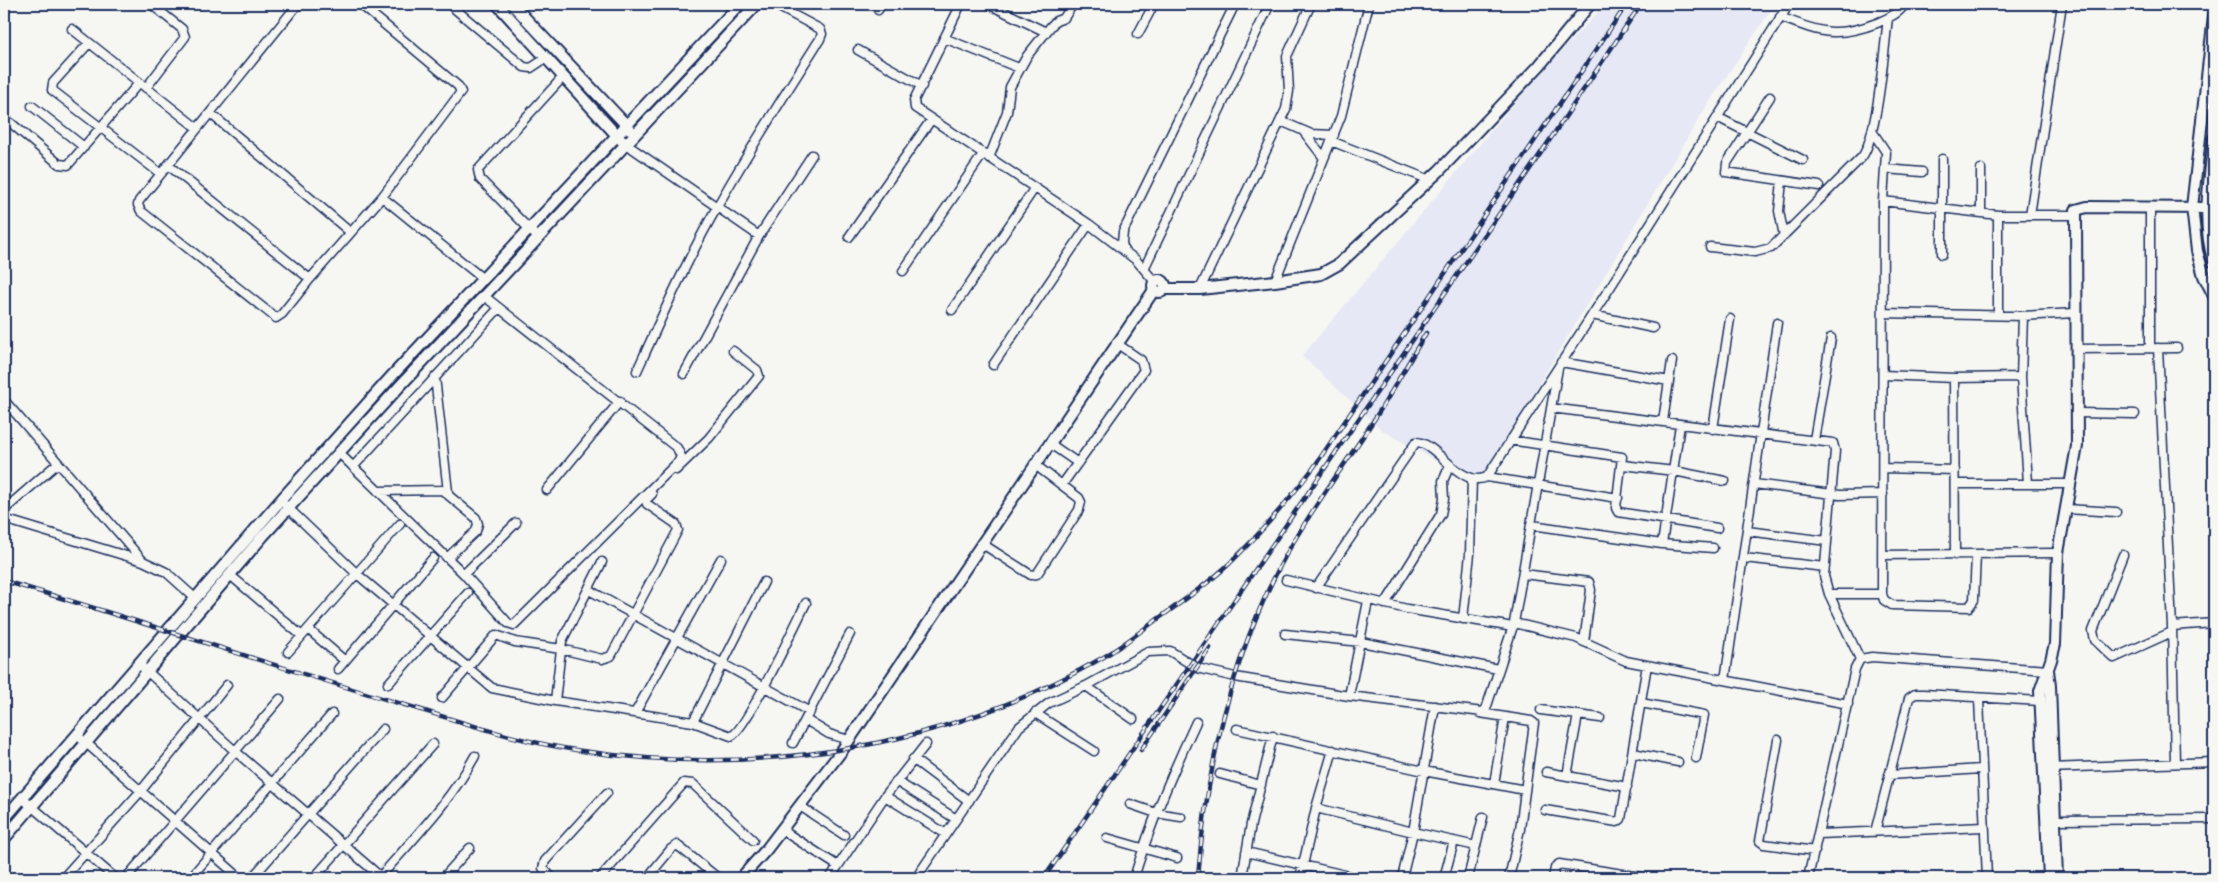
<svg xmlns="http://www.w3.org/2000/svg" width="2218" height="882" font-family="Mynerve,sans-serif">
<style>
.built{fill:#e7e8f5}
.lines{fill:none;stroke-linecap:round;stroke-linejoin:round}
.minor-casing{stroke:#1b2f5e;stroke-width:11}
.tertiary-casing{stroke:#1b2f5e;stroke-width:14}
.minor{stroke:#f6f6f2;stroke-width:8}
.tertiary{stroke:#f6f6f2;stroke-width:10}
.rail-casing{stroke:#1b2f5e;stroke-width:4.5}
.rail{stroke:#f6f6f2;stroke-width:2.5;stroke-dasharray:8;stroke-linecap:butt}
</style>
<rect width="100%" height="100%" fill="#f6f6f2"/>
<filter id="ink" filterUnits="userSpaceOnUse"><feTurbulence type="fractalNoise" baseFrequency=".02" numOctaves="2"/><feDisplacementMap in="SourceGraphic" scale="10" xChannelSelector="R" yChannelSelector="G"/><feConvolveMatrix kernelMatrix="1 2 1 2 8 2 1 2 1" color-interpolation-filters="sRGB"/></filter>
<g filter="url(#ink)">
<path class="built" d="M 1606,4 L 1775,4 L 1706,107 L 1478,485 L 1382,430 L 1302,356 L 1539,74 Z"/>
<g class="lines">
<g class="minor-casing">
<path id="minor" d="M 298,4 L 139,201 L 138,205 L 141,211 L 276,318 L 282,314 L 310,279 L 382,197 L 461,92 L 458,86 L 360,4
M 449,4 L 524,67 L 531,68 L 546,58
M 961,4 L 914,100 L 915,108 L 1089,224 L 1136,260 L 1155,282
M 988,4 L 1046,32
M 878,10 L 882,4
M 1780,17 C 1820,32 1835,39 1877,23 C 1888,18 1899,14 1905,4
M 72,29 L 197,128
M 1138,34 L 1154,4
M 944,38 L 1019,68
M 89,43 L 53,83 L 52,90 L 161,174
M 858,50 L 922,86
M 146,88 L 185,37 L 182,29 L 151,4
M 1770,97 L 1727,163 L 1726,172 L 1819,186
M 32,106 L 84,147
M 210,113 L 350,232
M 1717,117 L 1803,160
M 1281,121 L 1311,134 L 1334,135
M 11,123 L 59,164 L 68,165 L 139,83
M 1872,131 L 1886,152 L 1883,201 L 1882,594 L 1884,600 L 1892,605 L 1969,607 L 1974,600 L 1976,555
M 1304,132 L 1324,158
M 1331,141 L 1430,180
M 626,144 L 759,236
M 989,158 L 1007,112 L 1010,87 L 1027,56 L 1051,26 L 1056,21 L 1064,18 L 1073,4
M 1942,159 L 1942,254
M 168,165 L 310,279
M 1885,169 L 1922,172
M 1782,181 L 1779,211 L 1784,236
M 382,197 L 482,278
M 1883,201 L 1998,215 L 2075,215
M 2150,208 L 2150,348
M 1981,213 L 1981,169
M 1998,215 L 1998,315
M 2030,215 L 2062,4
M 849,237 L 931,120
M 538,238 L 480,179 L 478,170 L 563,77
M 1710,247 L 1755,252 L 1771,248 L 1862,157 C 1878,135 1884,49 1888,18
M 1124,251 L 1122,243 L 1123,232 L 1235,4
M 1144,269 L 1270,4
M 903,271 L 983,154
M 1275,281 L 1341,116 L 1369,4
M 1200,289 L 1286,109 L 1289,91 L 1287,56 L 1311,4
M 952,310 L 1034,189
M 1883,313 L 2023,316 L 2075,313
M 1592,315 L 1653,328
M 2023,316 L 2021,377 L 2028,483
M 2158,348 L 2172,626 L 2175,763
M 2076,349 L 2177,348
M 1561,362 L 1669,381
M 993,365 L 1089,224
M 637,371 C 662,316 687,260 717,207 C 749,150 785,94 820,39 L 822,34 L 820,29 L 773,4
M 684,374 L 759,236 L 812,155
M 1883,375 L 1954,378 L 2021,377
M 435,377 L 448,492
M 1954,378 L 1955,555
M 4,400 L 143,561
M 1551,408 L 1833,443 L 1835,451 L 1824,576 L 1829,594 L 1860,659
M 2078,413 L 2135,414
M 1663,421 L 1672,361
M 1713,429 L 1730,319
M 1510,440 L 1622,457 L 1616,508 L 1618,512 L 1717,528
M 1814,440 L 1831,338
M 1049,443 L 1078,463
M 339,453 L 464,574 L 508,623 L 514,625 L 679,461 L 681,456 L 677,448 L 484,296
M 1623,465 L 1674,471 L 1725,481
M 353,467 L 499,308
M 1883,468 L 1955,470
M 676,470 L 709,438 L 759,376 L 757,370 L 733,351
M 1487,477 L 1618,498
M 1754,484 L 1840,495 L 1883,494
M 1955,484 L 2071,484
M 1062,485 L 1144,370 L 1141,360 L 1116,343
M 547,490 L 620,401
M 378,491 L 442,490 L 476,518 L 478,524 L 476,531 L 447,558
M 285,505 L 357,574 L 492,688 L 555,701 L 693,722 L 731,736 C 745,732 796,623 806,603
M 2066,509 L 2116,512
M 4,510 L 58,463
M 4,519 L 143,561 L 166,572 L 196,599
M 1532,525 L 1662,544 L 1680,425
M 1747,531 L 1827,541
M 981,543 L 1031,575 L 1037,574 L 1079,510 L 1081,502 L 1079,498 L 1034,464
M 1662,544 L 1713,548
M 1883,555 L 2058,553
M 2123,555 L 2093,631 L 2095,640 L 2114,658 L 2172,632
M 1744,558 L 1825,567
M 464,574 L 516,523
M 1523,574 L 1589,582 L 1591,590 L 1584,642
M 230,575 L 302,636
M 1286,580 L 1407,609 L 1513,627
M 1316,588 L 1416,442 C 1437,442 1460,489 1487,477 L 1611,286 L 1789,4
M 589,590 L 810,712
M 1829,594 L 1882,594
M 1385,604 L 1441,514 L 1444,499 L 1443,481 L 1450,465
M 1463,619 L 1470,554 L 1472,478
M 1514,623 L 1576,638 L 1626,661 L 1848,704
M 2172,626 L 2214,623
M 308,629 L 345,661
M 1285,634 L 1361,642 L 1498,669
M 288,652 L 400,524
M 139,664 L 235,751 L 382,878
M 338,669 L 433,558
M 1725,680 L 1777,323
M 388,684 L 468,593
M 1086,686 L 1133,719
M 1349,696 L 1368,601
M 442,698 L 496,635 L 515,642 L 561,649 L 602,659 L 611,656 L 678,530 L 676,524 L 647,504 L 646,500 L 652,494
M 1979,699 L 1987,878
M 555,701 L 562,641 L 602,562
M 1641,703 L 1704,715 L 1696,758
M 1541,710 L 1600,718
M 635,713 L 721,559
M 1035,713 L 1094,751
M 1480,713 L 1531,721 L 1534,723 L 1520,829 L 1509,878
M 806,720 L 829,734 L 849,740
M 693,722 L 764,582
M 1237,729 L 1424,771 L 1525,790
M 77,735 L 240,878
M 1778,740 L 1760,841 L 1764,844 L 1815,851
M 793,743 L 850,634
M 1633,753 L 1678,762
M 913,759 L 969,801
M 2049,768 L 2214,762
M 1546,772 L 1627,787
M 1220,774 L 1261,785
M 1889,775 L 1981,769
M 1567,776 L 1578,715
M 896,781 L 956,819
M 1494,784 L 1505,717
M 885,796 L 946,834
M 22,798 L 115,878
M 1130,804 L 1156,813 L 1181,817
M 800,806 L 844,835
M 1316,808 L 1413,832 L 1476,846
M 1545,810 L 1617,822 L 1621,819 L 1647,665
M 2055,820 L 2214,819
M 782,830 L 838,866
M 1875,832 L 1909,698 L 1915,694 L 1924,694 L 2040,701
M 1819,834 L 1984,827
M 1107,838 L 1177,858
M 1246,852 L 1358,878
M 63,878 L 140,792 L 227,685
M 126,878 L 280,699
M 190,878 L 332,714
M 252,878 L 383,729
M 314,878 L 433,744
M 379,878 C 413,839 450,802 475,756
M 443,878 L 470,848
M 552,878 L 543,868 L 545,861 L 607,793
M 600,878 L 684,783 L 693,784 L 753,840
M 647,878 L 671,849 L 677,845 L 718,878
M 830,878 L 885,796 L 926,744
M 916,878 L 1019,727 L 1049,703 L 1086,686 L 1148,652 L 1170,651 L 1197,668 L 1235,677 L 1349,696 L 1483,712 L 1486,709 L 1514,623 L 1558,368
M 1134,878 C 1150,824 1172,773 1196,722
M 1242,878 L 1251,824 L 1273,736
M 1300,878 L 1316,808 L 1333,750
M 1402,878 L 1413,832 L 1435,706
M 1444,878 L 1454,841
M 1468,878 L 1483,817
M 1553,878 L 1555,868 L 1559,864 L 1648,878
M 1808,878 L 1855,669 L 1860,659 L 1872,657 L 2048,670"/>
</g>
<g class="tertiary-casing">
<path id="tertiary" d="M 497,4 L 621,140
M 512,4 L 630,129
M 2214,16 L 2192,207 L 2197,251 L 2204,276 L 2214,296
M 2214,139 C 2210,180 2201,222 2214,262
M1153 286a6 6 0 1 1 12 0a6 6 0 1 1-12 0Z
M 1164,289 L 1200,289 L 1275,281 L 1321,274 L 1339,264 L 1439,171 L 1539,66 L 1590,4
M 2048,670 L 2050,686 L 2057,878
M 4,819 L 280,501 L 391,377 L 740,4
M 4,839 L 263,536 L 398,388 L 757,4
M 741,878 L 766,850 L 843,749 L 1154,290
M 2049,878 L 2040,691 L 2051,660 L 2055,644 L 2058,553 L 2077,446 L 2076,210 L 2087,207 L 2206,208"/>
</g>
<use href="#minor" class="minor"/>
<use href="#tertiary" class="tertiary"/>
<g class="rail-casing">
<path id="rail" d="M 4,581 C 135,619 264,663 395,702 C 456,720 518,742 582,751 C 759,777 946,748 1102,658 C 1121,647 1138,633 1155,621 C 1180,603 1207,585 1229,564 C 1260,534 1288,501 1314,467 L 1627,4
M 1141,750 L 1210,648
M 1044,878 L 1545,147 L 1641,4
M 1198,878 C 1206,770 1230,663 1280,566 C 1310,509 1350,459 1384,404 C 1398,381 1412,356 1426,333"/>
</g>
<use href="#rail" class="rail"/>
</g>
</g>
<rect width="2218" height="882" fill="none" stroke="#f6f6f2" stroke-width="20"/>
<rect x="10" y="10" width="2198" height="862" fill="none" stroke="#1b2f5e" stroke-width="2" filter="url(#ink)"/>
</svg>
